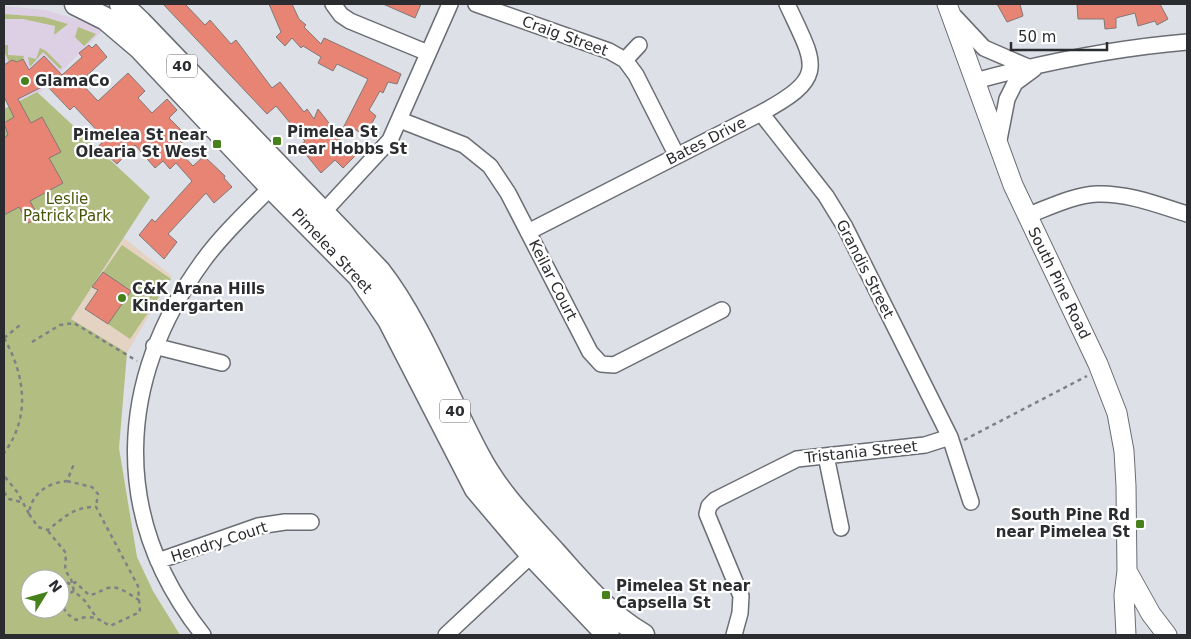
<svg xmlns="http://www.w3.org/2000/svg" width="1191" height="639" font-family="'DejaVu Sans',sans-serif">
<style>
.commercial{fill:#ded0e4}
.education{fill:#e4d3c2}
.green{fill:#b2bd82;fill-rule:evenodd}
.building{fill:#e78474;stroke:#817876}
.lines{fill:none;stroke-linecap:round;stroke-linejoin:round}
.minor-casing{stroke:#6b6d74;stroke-width:18}
.tertiary-casing{stroke:#6b6d74;stroke-width:21}
.primary-casing{stroke:#6b6d74;stroke-width:25}
.path{stroke:#7f8185;stroke-width:2.5;stroke-dasharray:4 4;stroke-linecap:butt}
.minor{stroke:#fff;stroke-width:15}
.tertiary{stroke:#fff;stroke-width:19}
.primary{stroke:#fff;stroke-width:22}
.poi-dot{fill:#47811b;stroke:#fff;stroke-width:2}
.labels{text-anchor:middle;dominant-baseline:central;stroke-width:4.5;stroke-linejoin:round;paint-order:stroke}
.shield{fill:#fff;stroke:#6b6b6d;stroke-width:1}
.shield-label{font-size:14px;font-weight:bold;fill:#2b2c2f}
.street-label{font-size:15px;fill:#2b2c2f;stroke:#fff}
.poi-label{font-size:15px;font-weight:bold;fill:#2b2c2f;stroke:#fff;text-anchor:start}
.park-label{font-size:15px;fill:#4a5408;stroke:#fff}
</style>
<rect width="100%" height="100%" fill="#dde0e7"/>
<path class="commercial" d="M 4,6 L 46,10 L 105,28 L 40,93 L 37,92 L 9,106 L 4,97 Z"/>
<path class="education" d="M 124,238 L 172,276 L 127,353 L 71,319 Z"/>
<path class="green" d="M 4,14 L 44,17 L 68,24 L 54,35 L 55,26 L 23,19 L 4,19 Z
M 78,27 L 96,34 L 84,46 L 75,37 Z
M 4,45 L 8,45 L 8,55 L 24,56 L 23,59 L 17,62 L 9,62 L 4,51 Z
M 40,48 L 46,51 L 62,67 L 60,69 L 43,52 L 30,67 L 28,57 L 36,59 Z
M 37,92 L 150,197 L 71,319 L 127,353 L 119,448 L 137,557 L 153,591 L 180,635 L 4,635 L 4,109 ZM 30,579 L 60,579 L 60,609 L 30,609 Z
M 122,245 L 171,279 L 130,339 L 108,324 L 130,290 L 103,272 Z"/>
<path class="building" d="M 163,4 L 185,4 L 205,25 L 210,20 L 231,44 L 236,40 L 272,88 L 280,82 L 304,112 L 307,109 L 314,119 L 318,109 L 339,136 L 368,79 L 337,64 L 333,71 L 318,63 L 321,57 L 303,46 L 301,48 L 292,38 L 285,46 L 276,37 L 281,32 L 269,4 L 292,4 L 299,19 L 306,25 L 304,27 L 321,44 L 324,38 L 401,74 L 397,84 L 388,82 L 383,93 L 380,91 L 369,110 L 376,116 L 365,135 L 354,129 L 339,140 L 356,155 L 343,168 L 335,160 L 321,173 L 299,146 L 305,141 L 276,106 L 267,114 Z
M 383,4 L 421,4 L 415,18 Z
M 997,4 L 1020,4 L 1023,16 L 1007,22 Z
M 1077,4 L 1160,4 L 1168,19 L 1157,25 L 1155,21 L 1138,26 L 1135,13 L 1116,18 L 1116,28 L 1105,29 L 1104,19 L 1078,19 Z
M 96,44 L 107,57 L 80,82 L 98,101 L 128,73 L 145,91 L 138,98 L 152,113 L 167,99 L 177,110 L 169,118 L 188,137 L 176,148 L 193,166 L 204,156 L 225,176 L 224,178 L 232,187 L 214,203 L 206,193 L 168,234 L 177,242 L 164,259 L 139,235 L 152,219 L 155,222 L 192,181 L 176,163 L 170,169 L 163,161 L 155,168 L 135,145 L 117,164 L 98,147 L 105,139 L 74,106 L 70,110 L 46,85 L 18,99 L 31,123 L 42,117 L 61,152 L 49,158 L 63,183 L 30,201 L 39,218 L 28,223 L 19,207 L 4,215 L 4,138 L 8,135 L 4,123 L 14,117 L 4,97 L 4,65 L 12,60 L 17,62 L 23,59 L 29,70 L 44,56 L 62,75 L 82,57 L 79,53 L 89,45 L 92,48 Z
M 103,272 L 131,291 L 108,324 L 85,309 L 98,290 L 92,287 Z"/>
<g class="lines">
<g class="minor-casing">
<path id="minor" d="M 333,4 L 341,15 L 350,21 L 428,53
M 476,4 L 609,51 L 625,60 L 636,75 L 677,156
M 955,17 L 984,48 L 1028,67
M 625,60 L 639,45
M 975,81 C 1045,62 1116,48 1187,42
M 761,113 L 826,196 L 845,227 L 950,437 L 971,502
M 400,120 L 464,145 L 490,166 L 508,193 L 590,352 L 601,364 L 614,365 L 722,310
M 998,145 L 1007,99 L 1015,83 L 1034,69
M 1026,216 C 1048,208 1073,195 1097,194 C 1128,193 1158,205 1187,214
M 317,219 L 390,140 L 450,4
M 528,232 L 761,113 C 828,77 816,66 787,4
M 154,346 L 222,363
M 826,456 L 841,528
M 158,561 L 258,526 L 285,522 L 311,522
M 203,635 C 110,517 116,381 203,261 C 224,232 253,206 278,180
M 446,635 L 538,549
M 734,635 L 740,613 L 741,596 L 707,514 L 709,506 L 715,500 L 797,459 L 925,445 L 950,437"/>
</g>
<g class="tertiary-casing">
<path id="tertiary" d="M 947,4 L 1013,185 L 1098,364 L 1117,413 L 1124,451 L 1126,486 L 1127,571 L 1124,595 L 1126,635
M 1127,571 L 1151,614 L 1167,635"/>
</g>
<g class="primary-casing">
<path id="primary" d="M 76,4 L 106,19 L 139,47 L 271,187 L 359,276 L 389,320 L 476,489 L 532,555 L 608,635
M 121,4 L 140,22 L 379,271 C 419,322 447,397 478,455 C 497,492 527,522 555,553 C 582,583 607,614 643,635"/>
</g>
<path class="path" d="M 4,338 C 25,375 31,417 4,453
M 4,338 L 20,325
M 32,342 L 60,325 L 74,323 L 137,361
M 964,440 L 1087,376
M 5,477 L 18,493 L 29,514 C 31,494 47,483 67,481 L 74,464
M 67,481 L 92,487 L 98,494 L 96,507
M 4,492 L 9,499 L 21,502
M 29,514 L 38,527 L 48,530 C 63,518 75,506 96,507 L 138,586 L 140,612 L 110,626 C 97,618 91,614 76,620 L 66,613 L 61,601 L 66,595 L 74,591 L 85,601 L 96,617
M 48,531 L 66,553 L 65,570 L 71,579 L 74,591
M 60,586 L 66,582 L 72,585 L 75,582 L 89,595 C 97,594 101,590 108,588 C 119,585 130,595 139,600
M 60,590 L 66,595"/>
<use href="#minor" class="minor"/>
<use href="#tertiary" class="tertiary"/>
<use href="#primary" class="primary"/>
</g>
<g class="poi-dot">
<circle cx="25" cy="81" r="5"/>
<rect x="272" y="136" width="10" height="10" rx="2.5"/>
<rect x="212" y="139" width="10" height="10" rx="2.5"/>
<circle cx="122" cy="298" r="5"/>
<rect x="1135" y="519" width="10" height="10" rx="2.5"/>
<rect x="601" y="590" width="10" height="10" rx="2.5"/>
</g>
<g class="labels">
<g class="shield">
<rect x="167" y="54.5" width="30" height="23" rx="4"/>
<rect x="440" y="399.5" width="30" height="23" rx="4"/>
</g>
<g class="shield-label">
<text x="182" y="66">40</text>
<text x="455" y="411">40</text>
</g>
<g class="street-label">
<text transform="translate(565 36) rotate(20)">Craig Street</text>
<text transform="translate(706 141) rotate(-27)">Bates Drive</text>
<text transform="translate(332 251) rotate(47)">Pimelea Street</text>
<text transform="translate(865 269) rotate(63)">Grandis Street</text>
<text transform="translate(553 280) rotate(63)">Keilar Court</text>
<text transform="translate(1059 283) rotate(64)">South Pine Road</text>
<text transform="translate(861 452) rotate(-6)">Tristania Street</text>
<text transform="translate(219 542) rotate(-18)">Hendry Court</text>
</g>
<g class="poi-label">
<text x="35" y="81">GlamaCo</text>
<text x="287" y="132">Pimelea St<tspan x="287" dy="17">near Hobbs St</tspan></text>
<text x="207" y="135" text-anchor="end">Pimelea St near<tspan x="207" dy="17">Olearia St West</tspan></text>
<text x="132" y="289">C&amp;K Arana Hills<tspan x="132" dy="17">Kindergarten</tspan></text>
<text x="1130" y="515" text-anchor="end">South Pine Rd<tspan x="1130" dy="17">near Pimelea St</tspan></text>
<text x="616" y="586">Pimelea St near<tspan x="616" dy="17">Capsella St</tspan></text>
</g>
<g class="park-label">
<text x="67" y="199">Leslie<tspan x="67" dy="17">Patrick Park</tspan></text>
</g>
</g>
<rect width="1191" height="639" fill="none" stroke="#2b2c2f" stroke-width="10"/>
<g transform="translate(45 594) rotate(53)"><circle r="24" fill="#ffffff" stroke="#aaabac"/>
<path d="M0-4L9 19L0 12L-9 19Z" fill="#47811b"/>
<text y="-8" font-size="14" font-weight="bold" text-anchor="middle" fill="#2b2c2f">N</text>
</g>
<path d="M1011 42v8h96v-8" fill="none" stroke="#2b2c2f" stroke-width="2.5"/>
<text x="1018" y="42" font-size="15" fill="#2b2c2f" stroke="#ffffff" stroke-width="4" paint-order="stroke">50 m</text>
</svg>
